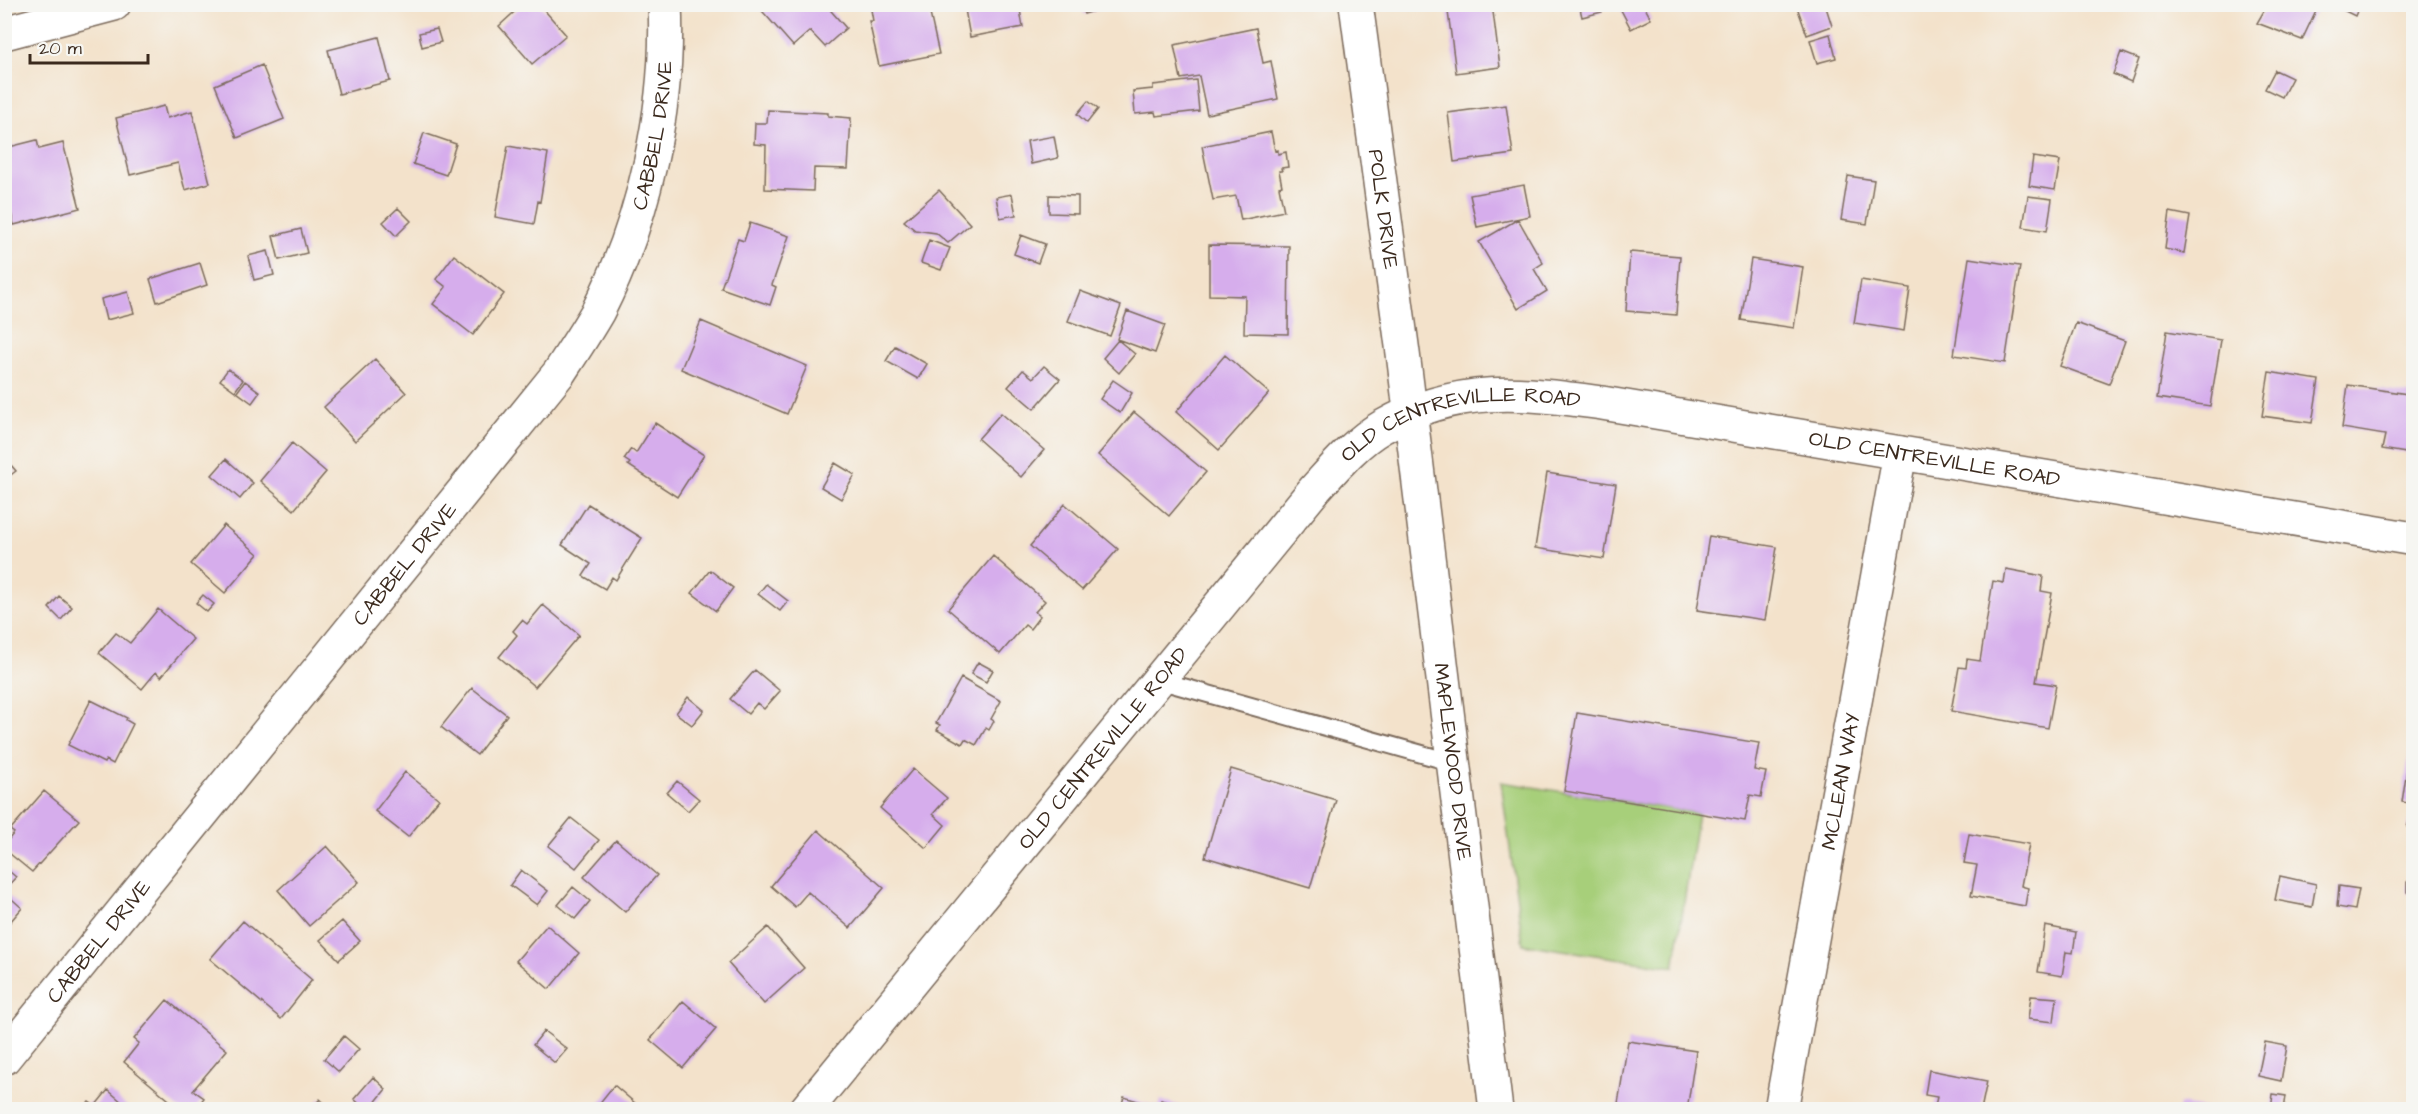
<svg xmlns="http://www.w3.org/2000/svg" width="2418" height="1114" font-family="'Architects Daughter',sans-serif">
<style>
.green{fill:#a7cf7a;stroke:#717c4c;stroke-width:1.5}
.building{fill:#d6adec}
.lines{fill:none;stroke-linecap:round;stroke-linejoin:round}
.lane-casing{stroke:#7b6a5b;stroke-width:20}
.street-casing{stroke:#7b6a5b;stroke-width:36}
.secondary-casing{stroke:#7b6a5b;stroke-width:36}
.lane{stroke:#fff;stroke-width:16}
.street{stroke:#fff;stroke-width:33}
.secondary{stroke:#fff;stroke-width:33}
.labels{text-anchor:middle;dominant-baseline:central;stroke-width:4.5;stroke-linejoin:round;paint-order:stroke}
.street-label{font-size:21px;fill:#3b2a1e;stroke:#f6f6f2}
</style>
<rect width="100%" height="100%" fill="#f6f6f2"/>
<filter id="ink" filterUnits="userSpaceOnUse"><feTurbulence type="fractalNoise" baseFrequency=".0167" numOctaves="2"/><feDisplacementMap in="SourceGraphic" scale="12" xChannelSelector="R" yChannelSelector="G"/><feConvolveMatrix kernelMatrix="1 2 1 2 8 2 1 2 1" color-interpolation-filters="sRGB"/></filter>
<filter id="wash" filterUnits="userSpaceOnUse"><feTurbulence type="fractalNoise" baseFrequency=".008" numOctaves="4" result="noise"/><feDisplacementMap in="SourceGraphic" scale="24" xChannelSelector="R" yChannelSelector="G"/><feGaussianBlur stdDeviation="1.35" result="paint"/><feColorMatrix in="noise" values="0 0 0 0 0 0 0 0 0 0 0 0 0 0 0 0 0 1.4 0 .05"/><feComposite in="paint" operator="in"/></filter>
<g filter="url(#wash)">
<rect width="100%" height="100%" fill="#f3e2cb"/>
<path class="green" d="M 1501,782 L 1698,813 L 1674,967 L 1523,944 Z"/>
<g id="blocks">
<path class="building" d="M 523,4 L 539,4 L 566,35 L 532,64 L 499,26 Z
M 756,4 L 825,4 L 846,28 L 825,47 L 810,31 L 793,46 Z
M 870,4 L 922,4 L 923,10 L 929,9 L 939,54 L 879,66 L 869,21 L 873,21 Z
M 964,4 L 1019,4 L 1023,27 L 970,37 Z
M 1081,4 L 1114,4 L 1114,5 L 1084,14 Z
M 1447,4 L 1492,4 L 1500,67 L 1456,73 Z
M 1579,4 L 1601,4 L 1602,12 L 1582,17 Z
M 1627,4 L 1643,4 L 1651,19 L 1631,29 L 1620,8 Z
M 1796,4 L 1825,4 L 1832,26 L 1807,35 Z
M 2268,4 L 2319,4 L 2302,40 L 2257,23 Z
M 2331,4 L 2360,4 L 2355,16 Z
M 1256,28 L 1263,63 L 1271,61 L 1278,99 L 1207,114 L 1199,76 L 1181,79 L 1174,45 Z
M 437,29 L 441,42 L 422,47 L 419,33 Z
M 1830,34 L 1836,58 L 1817,63 L 1810,40 Z
M 379,37 L 390,81 L 339,94 L 328,50 Z
M 2121,52 L 2139,59 L 2131,82 L 2113,74 Z
M 262,65 L 284,119 L 237,138 L 215,85 Z
M 2275,70 L 2292,78 L 2282,97 L 2265,89 Z
M 1196,80 L 1199,111 L 1156,116 L 1155,112 L 1135,114 L 1133,91 L 1153,89 L 1153,85 Z
M 1088,101 L 1098,109 L 1087,123 L 1077,114 Z
M 1506,105 L 1513,154 L 1454,162 L 1448,113 Z
M 164,106 L 167,118 L 192,111 L 210,183 L 185,190 L 178,163 L 130,175 L 116,118 Z
M 768,110 L 828,113 L 828,116 L 851,118 L 848,169 L 814,168 L 813,191 L 765,189 L 766,145 L 754,144 L 755,123 L 767,123 Z
M 1271,132 L 1275,151 L 1278,150 L 1278,154 L 1286,152 L 1288,167 L 1281,168 L 1282,171 L 1279,171 L 1282,186 L 1279,187 L 1284,211 L 1241,220 L 1236,196 L 1213,200 L 1202,146 Z
M 424,133 L 456,144 L 446,175 L 413,164 Z
M 1054,136 L 1058,158 L 1031,164 L 1027,141 Z
M 37,140 L 39,149 L 63,143 L 80,208 L 14,225 L 5,187 L 5,148 Z
M 508,146 L 548,153 L 540,202 L 538,201 L 534,224 L 495,217 Z
M 2033,157 L 2060,161 L 2055,190 L 2029,186 Z
M 1848,176 L 1874,180 L 1867,224 L 1841,220 Z
M 1524,185 L 1530,216 L 1477,227 L 1470,195 Z
M 939,190 L 970,224 L 948,243 L 936,233 L 915,230 L 904,221 Z
M 1012,194 L 1016,215 L 1000,218 L 996,197 Z
M 1049,195 L 1078,196 L 1078,214 L 1049,213 Z
M 2028,196 L 2052,199 L 2047,231 L 2023,227 Z
M 398,208 L 411,221 L 396,236 L 383,222 Z
M 2170,212 L 2190,216 L 2184,253 L 2165,249 Z
M 1518,219 L 1543,263 L 1534,269 L 1547,291 L 1518,309 L 1479,242 Z
M 750,223 L 789,236 L 772,285 L 776,287 L 770,305 L 721,288 L 738,239 L 744,241 Z
M 301,229 L 307,253 L 279,260 L 273,236 Z
M 1021,235 L 1045,244 L 1038,263 L 1014,254 Z
M 929,240 L 950,248 L 941,270 L 921,263 Z
M 1209,245 L 1289,246 L 1288,334 L 1244,333 L 1245,296 L 1209,295 Z
M 268,251 L 274,275 L 254,280 L 248,256 Z
M 1630,252 L 1680,256 L 1676,315 L 1626,311 Z
M 454,255 L 504,294 L 473,335 L 433,304 L 446,287 L 436,279 Z
M 1969,258 L 2020,266 L 2005,363 L 1954,355 Z
M 1751,259 L 1803,267 L 1794,328 L 1741,320 Z
M 200,263 L 207,285 L 157,302 L 150,279 Z
M 1861,280 L 1910,288 L 1904,331 L 1854,323 Z
M 1080,291 L 1121,306 L 1110,336 L 1068,321 Z
M 128,292 L 134,313 L 106,320 L 101,299 Z
M 1127,311 L 1165,325 L 1155,353 L 1117,339 Z
M 701,321 L 807,366 L 787,414 L 681,369 Z
M 2076,323 L 2125,341 L 2109,384 L 2060,366 Z
M 2167,331 L 2221,340 L 2210,406 L 2157,398 Z
M 1118,340 L 1135,354 L 1119,373 L 1103,358 Z
M 895,346 L 927,364 L 918,379 L 886,361 Z
M 1225,355 L 1269,393 L 1219,450 L 1176,412 Z
M 375,359 L 406,393 L 355,441 L 324,407 Z
M 1044,366 L 1060,379 L 1034,409 L 1008,387 L 1023,370 L 1033,378 Z
M 228,369 L 243,380 L 235,391 L 220,380 Z
M 2269,372 L 2319,380 L 2312,423 L 2262,416 Z
M 1113,380 L 1132,393 L 1120,413 L 1100,399 Z
M 245,381 L 260,392 L 252,403 L 237,392 Z
M 2348,385 L 2414,395 L 2412,454 L 2382,449 L 2385,435 L 2342,428 Z
M 1134,412 L 1206,472 L 1169,516 L 1098,455 Z
M 1001,413 L 1044,450 L 1021,477 L 978,439 Z
M 655,423 L 704,455 L 677,497 L 628,465 L 630,463 L 624,459 L 631,449 L 636,453 Z
M 292,443 L 326,472 L 294,510 L 260,481 Z
M 4,457 L 16,471 L 4,480 Z
M 226,459 L 253,483 L 240,499 L 212,475 Z
M 835,463 L 855,475 L 841,499 L 821,487 Z
M 1547,473 L 1616,484 L 1604,559 L 1535,548 Z
M 588,504 L 642,538 L 616,580 L 612,577 L 605,589 L 583,576 L 591,564 L 562,545 Z
M 1065,504 L 1118,549 L 1082,590 L 1030,546 Z
M 224,525 L 258,554 L 225,593 L 191,564 Z
M 1709,536 L 1777,547 L 1765,620 L 1697,610 Z
M 993,556 L 1045,601 L 1035,612 L 1040,616 L 1030,629 L 1025,625 L 1000,654 L 948,609 Z
M 2006,569 L 2043,576 L 2041,591 L 2052,593 L 2036,682 L 2056,685 L 2048,728 L 1951,711 L 1959,667 L 1966,668 L 1967,659 L 1980,661 L 1993,581 L 2004,583 Z
M 710,570 L 733,588 L 716,611 L 692,593 Z
M 766,584 L 788,601 L 780,611 L 758,594 Z
M 203,595 L 214,604 L 207,612 L 196,603 Z
M 59,596 L 72,607 L 61,620 L 49,608 Z
M 543,605 L 579,635 L 535,687 L 499,657 L 517,635 L 513,631 L 522,620 L 527,624 Z
M 158,609 L 193,639 L 161,677 L 156,672 L 142,689 L 99,653 L 116,633 L 130,643 Z
M 978,662 L 993,670 L 986,682 L 971,674 Z
M 755,670 L 780,691 L 764,709 L 757,703 L 748,714 L 730,699 Z
M 961,678 L 1001,701 L 991,719 L 994,721 L 989,730 L 986,728 L 976,745 L 965,739 L 962,744 L 937,730 L 940,725 L 936,723 Z
M 472,688 L 507,715 L 477,755 L 441,727 Z
M 688,697 L 704,710 L 692,725 L 676,713 Z
M 91,700 L 127,718 L 126,720 L 133,724 L 113,764 L 106,760 L 104,763 L 68,745 Z
M 1577,713 L 1759,743 L 1754,770 L 1766,772 L 1761,797 L 1750,795 L 1745,821 L 1564,791 Z
M 2412,736 L 2414,736 L 2414,804 L 2402,802 Z
M 913,769 L 947,798 L 933,814 L 945,825 L 926,848 L 880,808 Z
M 1231,769 L 1336,800 L 1310,888 L 1205,857 Z
M 405,772 L 439,799 L 408,837 L 375,811 Z
M 677,781 L 699,799 L 688,811 L 667,793 Z
M 44,791 L 79,820 L 32,872 L 4,849 L 4,845 L 14,833 L 10,830 Z
M 2414,807 L 2414,829 L 2407,827 Z
M 571,818 L 599,840 L 576,868 L 548,846 Z
M 818,830 L 884,888 L 850,928 L 808,892 L 795,907 L 771,886 Z
M 1969,834 L 2029,844 L 2021,886 L 2028,888 L 2025,906 L 1971,896 L 1977,865 L 1964,863 Z
M 616,840 L 657,875 L 625,912 L 584,877 Z
M 327,846 L 359,882 L 309,926 L 278,890 Z
M 4,867 L 16,877 L 4,890 Z
M 521,870 L 548,891 L 537,905 L 510,885 Z
M 2280,876 L 2316,884 L 2312,907 L 2275,900 Z
M 2414,876 L 2414,899 L 2407,892 L 2407,882 Z
M 2339,886 L 2359,889 L 2355,910 L 2337,907 Z
M 573,887 L 590,901 L 575,919 L 558,905 Z
M 4,892 L 22,908 L 4,929 Z
M 243,921 L 312,980 L 281,1019 L 210,959 Z
M 342,921 L 360,941 L 339,960 L 320,940 Z
M 547,925 L 579,953 L 549,989 L 516,961 Z
M 2045,926 L 2076,932 L 2073,953 L 2066,952 L 2062,976 L 2038,972 Z
M 768,927 L 804,968 L 764,1004 L 728,963 Z
M 2031,996 L 2057,998 L 2054,1022 L 2028,1019 Z
M 167,1000 L 227,1050 L 193,1090 L 204,1098 L 194,1110 L 181,1110 L 124,1062 L 139,1043 L 134,1039 Z
M 683,1001 L 716,1029 L 683,1068 L 650,1040 Z
M 544,1031 L 567,1049 L 555,1063 L 533,1045 Z
M 344,1036 L 359,1049 L 339,1072 L 324,1059 Z
M 1628,1041 L 1696,1051 L 1687,1110 L 1617,1110 Z
M 2265,1042 L 2287,1046 L 2281,1081 L 2258,1076 Z
M 1929,1070 L 1987,1081 L 1981,1110 L 1934,1110 L 1937,1097 L 1925,1095 Z
M 373,1077 L 386,1089 L 369,1110 L 366,1110 L 354,1099 Z
M 614,1085 L 643,1110 L 594,1110 Z
M 108,1090 L 131,1110 L 82,1110 L 89,1102 L 95,1106 Z
M 2273,1094 L 2286,1096 L 2284,1110 L 2271,1110 Z
M 1124,1097 L 1158,1107 L 1161,1100 L 1193,1110 L 1120,1110 Z
M 320,1099 L 332,1110 L 310,1110 Z
M 2179,1104 L 2205,1108 L 2204,1110 L 2178,1110 Z"/>
</g>
</g>
<g filter="url(#ink)">
<use href="#blocks" fill-opacity="0" stroke="#7b6a5b" stroke-width="1.5"/>
<g class="lines">
<g class="lane-casing">
<path id="lane" d="M 1158,680 L 1454,763"/>
</g>
<g class="street-casing">
<g id="street">
<path id="s1" d="M 4,1058 L 559,373 C 572,353 586,332 598,311 C 644,221 670,106 665,4"/>
<path id="s2" d="M 1781,1110 L 1900,453"/>
</g>
</g>
<g class="secondary-casing">
<g id="secondary">
<path id="s3" d="M 1356,4 L 1403,353 L 1496,1110"/>
<path d="M 4,33 L 114,4"/>
<path id="s4" d="M 806,1110 L 1315,489 C 1335,467 1356,442 1382,427 C 1457,384 1522,392 1602,403 L 2414,539"/>
</g>
</g>
<use href="#lane" class="lane"/>
<use href="#street" class="street"/>
<use href="#secondary" class="secondary"/>
</g>
</g>
<g class="labels">
<g class="street-label">
<text stroke="none"><textPath href="#s1" startOffset="1140">CABBEL DRIVE</textPath></text>
<text stroke="none"><textPath href="#s3" startOffset="207">POLK DRIVE</textPath></text>
<text stroke="none"><textPath href="#s4" startOffset="972">OLD CENTREVILLE ROAD</textPath></text>
<text stroke="none"><textPath href="#s4" startOffset="1458">OLD CENTREVILLE ROAD</textPath></text>
<text stroke="none"><textPath href="#s1" startOffset="636">CABBEL DRIVE</textPath></text>
<text stroke="none"><textPath href="#s4" startOffset="468">OLD CENTREVILLE ROAD</textPath></text>
<text stroke="none"><textPath href="#s3" startOffset="764">MAPLEWOOD DRIVE</textPath></text>
<text stroke="none"><textPath href="#s2" startOffset="334">MCLEAN WAY</textPath></text>
<text stroke="none"><textPath href="#s1" startOffset="150">CABBEL DRIVE</textPath></text>
</g>
</g>
<rect width="2418" height="1114" fill="none" stroke="#f6f6f2" stroke-width="24"/>
<path d="M30 54v9h118v-9" fill="none" stroke="#3b2a1e" stroke-width="3"/>
<text x="39" y="54" font-size="18" fill="#3b2a1e" stroke="#f6f6f2" stroke-width="4.5" paint-order="stroke">20 m</text>
</svg>
